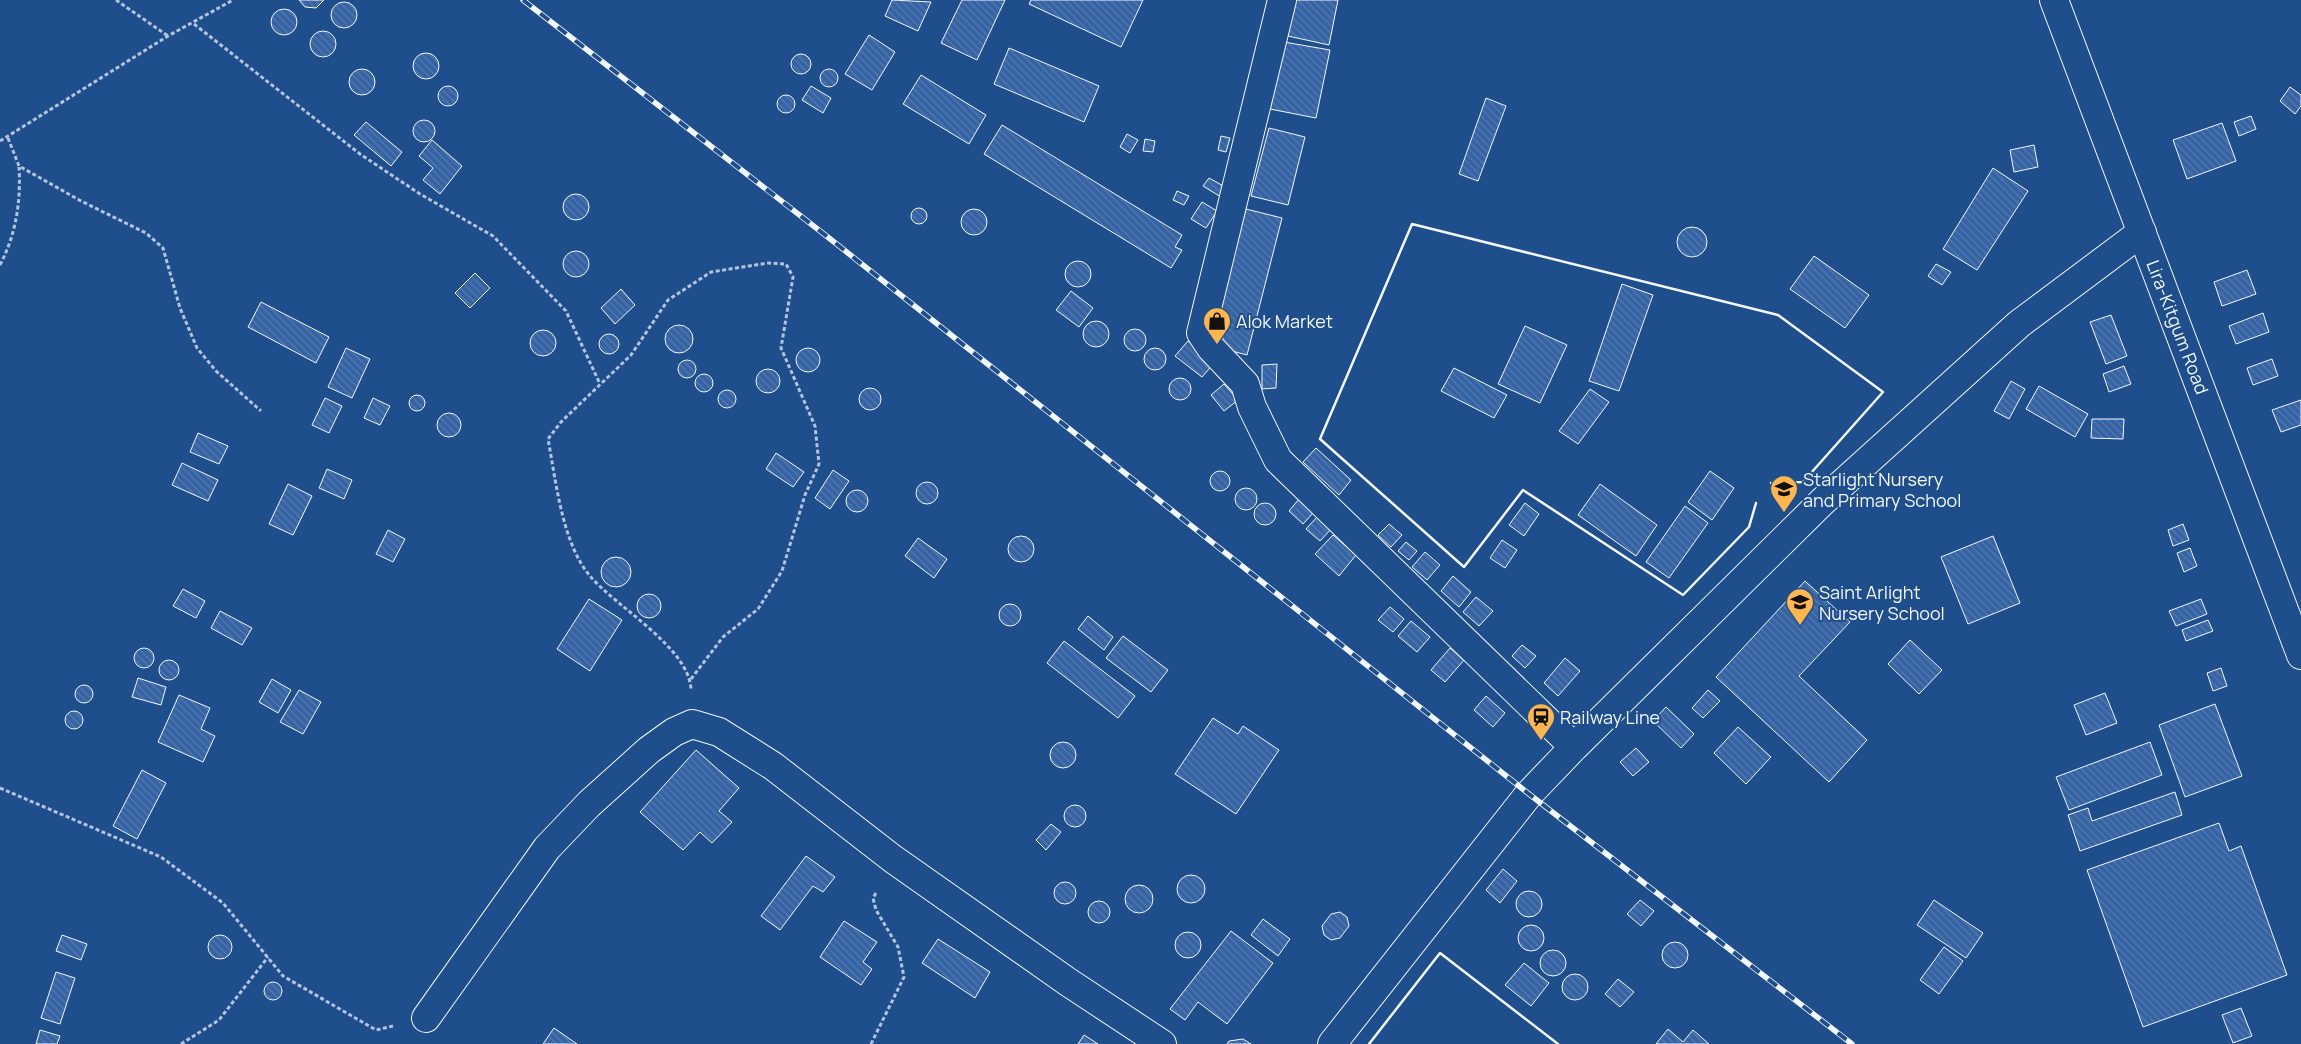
<svg xmlns="http://www.w3.org/2000/svg" width="2301" height="1044" font-family="Manrope,sans-serif">
<style>
.building{fill:url(#building-back-hatch);stroke:#f2f6ff}
.lines{fill:none;stroke-linecap:round;stroke-linejoin:round}
.street-casing{stroke:#f2f6ff;stroke-width:30}
.primary-casing{stroke:#f2f6ff;stroke-width:30}
.path{stroke:#b3c4dc;stroke-width:3;stroke-dasharray:4 2.5;stroke-linecap:butt}
.street{stroke:#1f4e8c;stroke-width:28}
.primary{stroke:#1f4e8c;stroke-width:28}
.rail-casing{stroke:#f2f6ff;stroke-width:5.5}
.rail{stroke:#1f4e8c;stroke-width:4;stroke-dasharray:11;stroke-linecap:butt}
.wall{stroke:#f2f6ff;stroke-width:2.5}
.labels{text-anchor:middle;dominant-baseline:central;stroke-width:4;stroke-linejoin:round;paint-order:stroke}
.poi-label{font-size:18px;fill:#f2f6ff;stroke:#1f4e8c;text-anchor:start}
.street-label{font-size:18px;fill:#f2f6ff;stroke:#1f4e8c}
</style>
<defs>
<pattern id="building-back-hatch" width="6" height="6" patternUnits="userSpaceOnUse" patternTransform="scale(1.25)"><rect width="6" height="6" fill="#3563a3"/><path d="M-1 5l2 2M0 0l6 6M5-1l2 2" fill="none" stroke="#537ab1"/></pattern>
</defs>
<rect width="100%" height="100%" fill="#1f4e8c"/>
<path class="building" d="M 299,0 L 324,0 L 316,8 L 305,7 Z
M 892,0 L 931,2 L 918,31 L 885,16 Z
M 962,0 L 1005,0 L 977,60 L 941,43 Z
M 1031,0 L 1143,0 L 1121,47 L 1029,4 Z
M 1295,0 L 1338,0 L 1329,45 L 1288,36 Z
M331 15a13 13 0 1 1 26 0a13 13 0 1 1-26 0Z
M271 22a13 13 0 1 1 26 0a13 13 0 1 1-26 0Z
M310 44a13 13 0 1 1 26 0a13 13 0 1 1-26 0Z
M 869,35 L 895,52 L 872,90 L 845,74 Z
M 1284,42 L 1330,50 L 1316,118 L 1270,109 Z
M 1009,48 L 1099,86 L 1084,122 L 994,84 Z
M413 66a13 13 0 1 1 26 0a13 13 0 1 1-26 0Z
M791 64a10 10 0 1 1 20 0a10 10 0 1 1-20 0Z
M820 78a9 9 0 1 1 18 0a9 9 0 1 1-18 0Z
M349 82a13 13 0 1 1 26 0a13 13 0 1 1-26 0Z
M 921,75 L 986,115 L 969,144 L 903,104 Z
M438 96a10 10 0 1 1 20 0a10 10 0 1 1-20 0Z
M 811,86 L 831,98 L 823,113 L 802,100 Z
M 2290,87 L 2301,95 L 2301,106 L 2295,114 L 2280,101 Z
M777 104a9 9 0 1 1 18 0a9 9 0 1 1-18 0Z
M 1486,98 L 1506,106 L 1478,181 L 1459,174 Z
M 2251,116 L 2256,129 L 2239,136 L 2234,122 Z
M413 131a11 11 0 1 1 22 0a11 11 0 1 1-22 0Z
M 366,122 L 402,152 L 391,166 L 354,135 Z
M 2222,123 L 2236,161 L 2187,179 L 2173,140 Z
M 1002,125 L 1182,235 L 1175,247 L 1182,250 L 1171,268 L 984,154 Z
M 1269,128 L 1305,137 L 1288,205 L 1251,196 Z
M 1127,134 L 1138,140 L 1130,153 L 1120,147 Z
M 1221,136 L 1230,138 L 1226,152 L 1218,150 Z
M 1145,139 L 1155,141 L 1153,152 L 1143,151 Z
M 432,140 L 462,166 L 440,194 L 423,180 L 433,168 L 419,156 Z
M 2034,145 L 2038,167 L 2014,172 L 2010,150 Z
M 1993,168 L 2028,191 L 1977,270 L 1943,249 Z
M 1209,178 L 1227,188 L 1221,197 L 1203,186 Z
M 1177,191 L 1189,196 L 1184,205 L 1173,200 Z
M563 207a13 13 0 1 1 26 0a13 13 0 1 1-26 0Z
M 1202,202 L 1217,211 L 1206,228 L 1191,219 Z
M911 216a8 8 0 1 1 16 0a8 8 0 1 1-16 0Z
M 1246,209 L 1282,218 L 1247,355 L 1228,350 L 1222,343 L 1224,331 L 1219,330 L 1223,316 L 1213,314 L 1227,281 Z
M961 222a13 13 0 1 1 26 0a13 13 0 1 1-26 0Z
M1677 242a15 15 0 1 1 30 0a15 15 0 1 1-30 0Z
M563 264a13 13 0 1 1 26 0a13 13 0 1 1-26 0Z
M 1814,256 L 1869,295 L 1845,328 L 1790,289 Z
M1065 274a13 13 0 1 1 26 0a13 13 0 1 1-26 0Z
M 1936,264 L 1951,272 L 1942,285 L 1928,276 Z
M 2247,270 L 2256,294 L 2222,306 L 2214,282 Z
M 475,273 L 490,288 L 470,308 L 455,293 Z
M 1622,284 L 1653,295 L 1619,391 L 1589,381 Z
M 621,289 L 635,305 L 615,324 L 601,308 Z
M 1071,291 L 1093,308 L 1079,327 L 1056,310 Z
M 261,302 L 329,337 L 316,363 L 248,327 Z
M 2263,313 L 2269,332 L 2236,344 L 2229,326 Z
M 2111,315 L 2127,356 L 2106,364 L 2090,322 Z
M1083 334a13 13 0 1 1 26 0a13 13 0 1 1-26 0Z
M665 339a14 14 0 1 1 28 0a14 14 0 1 1-28 0Z
M 1525,326 L 1567,345 L 1540,403 L 1498,384 Z
M1124 340a11 11 0 1 1 22 0a11 11 0 1 1-22 0Z
M530 343a13 13 0 1 1 26 0a13 13 0 1 1-26 0Z
M599 344a10 10 0 1 1 20 0a10 10 0 1 1-20 0Z
M 1188,341 L 1215,362 L 1202,377 L 1175,356 Z
M796 360a12 12 0 1 1 24 0a12 12 0 1 1-24 0Z
M 346,348 L 370,359 L 352,398 L 328,387 Z
M1144 359a11 11 0 1 1 22 0a11 11 0 1 1-22 0Z
M 2272,359 L 2278,376 L 2253,385 L 2247,368 Z
M678 369a9 9 0 1 1 18 0a9 9 0 1 1-18 0Z
M 1277,364 L 1276,388 L 1262,389 L 1262,365 Z
M 2124,366 L 2131,384 L 2109,392 L 2103,374 Z
M 1454,368 L 1507,395 L 1494,418 L 1441,391 Z
M756 381a12 12 0 1 1 24 0a12 12 0 1 1-24 0Z
M695 383a9 9 0 1 1 18 0a9 9 0 1 1-18 0Z
M1169 389a11 11 0 1 1 22 0a11 11 0 1 1-22 0Z
M 2011,381 L 2025,389 L 2009,419 L 1994,411 Z
M 1224,384 L 1238,400 L 1224,411 L 1211,395 Z
M 2039,386 L 2088,414 L 2075,437 L 2026,409 Z
M859 399a11 11 0 1 1 22 0a11 11 0 1 1-22 0Z
M 1590,389 L 1609,402 L 1578,444 L 1559,431 Z
M718 399a9 9 0 1 1 18 0a9 9 0 1 1-18 0Z
M409 403a8 8 0 1 1 16 0a8 8 0 1 1-16 0Z
M 325,398 L 342,406 L 329,433 L 312,425 Z
M 373,398 L 390,406 L 380,425 L 364,418 Z
M 2301,400 L 2301,425 L 2281,432 L 2272,410 Z
M437 425a12 12 0 1 1 24 0a12 12 0 1 1-24 0Z
M 2092,419 L 2124,419 L 2123,439 L 2091,438 Z
M 198,433 L 228,446 L 219,464 L 190,452 Z
M 1316,448 L 1351,480 L 1339,495 L 1303,462 Z
M 776,453 L 804,472 L 793,487 L 766,469 Z
M 182,463 L 218,480 L 208,501 L 172,485 Z
M 327,469 L 352,480 L 344,499 L 319,488 Z
M 833,470 L 849,481 L 830,509 L 815,498 Z
M1210 481a10 10 0 1 1 20 0a10 10 0 1 1-20 0Z
M 1710,471 L 1734,488 L 1712,520 L 1688,502 Z
M916 493a11 11 0 1 1 22 0a11 11 0 1 1-22 0Z
M 288,484 L 312,496 L 293,535 L 269,524 Z
M 1600,484 L 1657,525 L 1636,556 L 1578,515 Z
M1235 499a11 11 0 1 1 22 0a11 11 0 1 1-22 0Z
M846 501a11 11 0 1 1 22 0a11 11 0 1 1-22 0Z
M 1299,499 L 1314,512 L 1303,524 L 1289,511 Z
M 1525,503 L 1539,514 L 1524,536 L 1509,525 Z
M1254 514a11 11 0 1 1 22 0a11 11 0 1 1-22 0Z
M 1685,506 L 1708,523 L 1669,578 L 1646,562 Z
M 1318,516 L 1332,528 L 1320,541 L 1306,529 Z
M 1389,524 L 1402,535 L 1391,547 L 1378,535 Z
M 2183,524 L 2189,540 L 2173,546 L 2168,530 Z
M 388,530 L 405,539 L 393,562 L 376,554 Z
M 1333,535 L 1356,555 L 1339,576 L 1315,554 Z
M 1993,536 L 2020,603 L 1968,624 L 1941,557 Z
M1008 549a13 13 0 1 1 26 0a13 13 0 1 1-26 0Z
M 918,538 L 947,559 L 934,578 L 905,556 Z
M 1502,540 L 1517,550 L 1505,568 L 1490,558 Z
M 1406,542 L 1417,551 L 1409,560 L 1398,551 Z
M 2190,548 L 2197,566 L 2184,572 L 2177,553 Z
M 1425,552 L 1440,565 L 1427,580 L 1412,567 Z
M601 572a15 15 0 1 1 30 0a15 15 0 1 1-30 0Z
M 1453,576 L 1471,592 L 1459,607 L 1441,591 Z
M 1805,581 L 1850,622 L 1799,676 L 1867,740 L 1829,782 L 1716,677 Z
M 183,589 L 205,601 L 196,618 L 173,606 Z
M637 606a12 12 0 1 1 24 0a12 12 0 1 1-24 0Z
M 1476,597 L 1493,611 L 1479,626 L 1463,612 Z
M 589,599 L 622,620 L 590,671 L 557,649 Z
M 2201,599 L 2207,614 L 2176,626 L 2169,611 Z
M999 615a11 11 0 1 1 22 0a11 11 0 1 1-22 0Z
M 1390,607 L 1404,619 L 1393,632 L 1378,620 Z
M 220,611 L 252,628 L 242,645 L 211,628 Z
M 1088,616 L 1113,637 L 1104,650 L 1078,629 Z
M 2208,620 L 2213,631 L 2186,641 L 2182,630 Z
M 1411,621 L 1430,637 L 1417,652 L 1398,636 Z
M 1123,636 L 1168,670 L 1151,692 L 1106,658 Z
M 1910,640 L 1942,670 L 1919,694 L 1888,664 Z
M 1064,641 L 1135,696 L 1118,718 L 1047,663 Z
M 1522,645 L 1536,656 L 1525,668 L 1512,656 Z
M134 658a10 10 0 1 1 20 0a10 10 0 1 1-20 0Z
M 1450,648 L 1464,660 L 1445,682 L 1431,670 Z
M 1565,658 L 1580,671 L 1558,696 L 1544,683 Z
M159 670a10 10 0 1 1 20 0a10 10 0 1 1-20 0Z
M 2221,668 L 2227,686 L 2213,691 L 2207,673 Z
M 138,678 L 166,687 L 161,705 L 132,697 Z
M 272,679 L 291,690 L 278,713 L 259,702 Z
M75 694a9 9 0 1 1 18 0a9 9 0 1 1-18 0Z
M 299,690 L 321,702 L 303,734 L 280,722 Z
M 1708,690 L 1720,701 L 1703,718 L 1692,708 Z
M 2105,693 L 2117,723 L 2086,735 L 2074,705 Z
M 179,695 L 210,708 L 201,729 L 215,736 L 203,762 L 158,742 Z
M 1486,696 L 1505,713 L 1493,727 L 1474,710 Z
M 2215,704 L 2242,776 L 2185,797 L 2159,725 Z
M 1666,707 L 1694,734 L 1681,748 L 1653,721 Z
M65 720a9 9 0 1 1 18 0a9 9 0 1 1-18 0Z
M 1213,718 L 1238,734 L 1243,726 L 1279,750 L 1236,814 L 1175,774 Z
M 1738,727 L 1771,757 L 1746,784 L 1714,753 Z
M1050 755a13 13 0 1 1 26 0a13 13 0 1 1-26 0Z
M 2150,742 L 2162,775 L 2069,810 L 2056,777 Z
M 1636,748 L 1649,762 L 1633,776 L 1620,762 Z
M 696,750 L 739,788 L 719,811 L 732,822 L 712,843 L 700,832 L 683,850 L 640,812 Z
M 142,770 L 166,783 L 137,839 L 113,826 Z
M 2175,792 L 2182,815 L 2080,851 L 2068,815 L 2088,808 L 2092,821 Z
M1064 816a11 11 0 1 1 22 0a11 11 0 1 1-22 0Z
M 2219,823 L 2229,851 L 2241,846 L 2287,975 L 2143,1027 L 2087,870 Z
M 1051,824 L 1061,832 L 1046,850 L 1036,840 Z
M 806,856 L 835,877 L 823,892 L 813,886 L 780,930 L 761,916 Z
M 1503,869 L 1517,881 L 1500,903 L 1486,890 Z
M1177 889a14 14 0 1 1 28 0a14 14 0 1 1-28 0Z
M1054 893a11 11 0 1 1 22 0a11 11 0 1 1-22 0Z
M1125 899a14 14 0 1 1 28 0a14 14 0 1 1-28 0Z
M1516 904a13 13 0 1 1 26 0a13 13 0 1 1-26 0Z
M 1640,900 L 1654,911 L 1641,926 L 1627,914 Z
M 1934,900 L 1983,933 L 1966,958 L 1917,925 Z
M1088 912a11 11 0 1 1 22 0a11 11 0 1 1-22 0Z
M 1340,912 L 1347,917 L 1349,926 L 1340,938 L 1331,940 L 1324,935 L 1322,926 L 1331,914 Z
M 1263,919 L 1290,939 L 1278,956 L 1251,935 Z
M 844,921 L 877,942 L 863,962 L 872,969 L 861,985 L 820,957 Z
M1518 938a13 13 0 1 1 26 0a13 13 0 1 1-26 0Z
M 1231,931 L 1273,963 L 1227,1024 L 1198,1002 L 1185,1020 L 1170,1009 Z
M1175 945a13 13 0 1 1 26 0a13 13 0 1 1-26 0Z
M208 947a12 12 0 1 1 24 0a12 12 0 1 1-24 0Z
M 62,935 L 87,944 L 81,960 L 56,951 Z
M 938,939 L 990,972 L 975,998 L 922,963 Z
M1662 955a13 13 0 1 1 26 0a13 13 0 1 1-26 0Z
M 1944,947 L 1963,961 L 1939,994 L 1920,980 Z
M1540 963a13 13 0 1 1 26 0a13 13 0 1 1-26 0Z
M 1524,963 L 1549,983 L 1531,1006 L 1505,985 Z
M 56,972 L 75,978 L 60,1024 L 41,1018 Z
M1562 987a13 13 0 1 1 26 0a13 13 0 1 1-26 0Z
M 1618,979 L 1634,992 L 1620,1007 L 1605,994 Z
M264 991a9 9 0 1 1 18 0a9 9 0 1 1-18 0Z
M 2241,1008 L 2252,1036 L 2233,1043 L 2222,1015 Z
M 554,1028 L 577,1044 L 543,1044 Z
M 1668,1029 L 1683,1042 L 1693,1030 L 1709,1044 L 1656,1044 Z
M 40,1030 L 60,1036 L 57,1044 L 36,1044 Z
M 1084,1035 L 1098,1044 L 1078,1044 Z
M 1243,1039 L 1251,1044 L 1227,1044 L 1229,1041 Z"/>
<g class="lines">
<g class="street-casing">
<path id="street" d="M 1282,0 L 1201,333 L 1211,348 L 1245,384 L 1252,407 L 1278,460 L 1574,747
M 426,1018 L 547,848 L 589,804 L 649,750 L 674,732 L 692,724 L 719,732 L 773,766 L 893,859 L 1068,982 L 1162,1044
M 1332,1044 L 1529,794 L 1574,747 L 1822,502 L 2019,324 L 2142,232"/>
</g>
<g class="primary-casing">
<path id="primary" d="M 2054,0 L 2301,655"/>
</g>
<path class="path" d="M 116,0 L 168,36
M 194,24 L 360,154 L 420,194 L 493,236 L 566,311 L 600,384
M 8,138 L 19,166 L 81,201 L 146,233 L 163,248 L 180,308 L 197,348 L 216,371 L 261,411
M 0,141 L 168,36 L 233,0
M 0,265 C 16,234 21,202 19,167
M 691,679 L 723,637 L 758,609 L 782,571 L 805,495 L 819,464 L 815,426 L 781,348 L 793,277 L 786,264 L 768,263 L 711,272 L 668,300 L 631,355 L 561,422 L 548,439 C 556,481 562,543 590,576 C 616,607 690,648 691,690
M 0,788 L 161,857 L 223,903 L 283,976 L 376,1030 L 393,1026
M 181,1044 L 219,1020 L 268,957
M 871,1044 L 904,977 L 898,947 L 876,910 L 873,898 L 877,891"/>
<use href="#street" class="street"/>
<use href="#primary" class="primary"/>
<g class="rail-casing">
<path id="rail" d="M 523,0 L 829,238 L 1529,794 L 1852,1044"/>
</g>
<use href="#rail" class="rail"/>
<path class="wall" d="M 1756,503 L 1749,527 L 1683,595 L 1523,490 L 1464,567 L 1320,439 L 1412,224 L 1778,315 L 1883,392 L 1803,482 L 1771,483
M 1369,1044 L 1440,953 L 1558,1044"/>
</g>
<defs>
<g id="shop-pin" transform="scale(1.4375)"><path d="M0 17L-7.5 6A9.5 9.5 0 1 1 7.5 6Z" fill="#ffb74d" stroke="#1f4e8c"/><path d="M-5-2.5h2.3a2.7 3.5 0 0 1 5.4 0H5L5.5 6h-11ZM-1.5-2.5h3a1.5 2.3 0 0 0-3 0Z" fill="#111"/></g>
<g id="school-pin" transform="scale(1.4375)"><path d="M0 17L-7.5 6A9.5 9.5 0 1 1 7.5 6Z" fill="#ffb74d" stroke="#1f4e8c"/><path d="M0-5L7-2L0 1L-7-2ZM-4 1L0 2.5L4 1V4Q0 6-4 4Z" fill="#111"/></g>
<g id="station-pin" transform="scale(1.4375)"><path d="M0 17L-7.5 6A9.5 9.5 0 1 1 7.5 6Z" fill="#ffb74d" stroke="#1f4e8c"/><path d="M-3-6H3Q5-6 5-4V2Q5 4 3 4L4.5 6H3L1.5 4h-3L-3 6H-4.5L-3 4Q-5 4-5 2V-4Q-5-6-3-6ZM-3.5-4v3h7v-3ZM-3.5 1v1.5H-2V1ZM2 1v1.5H3.5V1Z" fill="#111"/></g>
</defs>
<g fill-rule="evenodd">
<use href="#shop-pin" x="1217" y="321"/>
<use href="#school-pin" x="1784" y="489"/>
<use href="#school-pin" x="1800" y="602"/>
<use href="#station-pin" x="1541" y="717"/>
</g>
<g class="labels">
<g class="poi-label">
<text x="1236" y="321">Alok Market</text>
<text x="1803" y="479">Starlight Nursery<tspan x="1803" dy="21">and Primary School</tspan></text>
<text x="1819" y="592">Saint Arlight<tspan x="1819" dy="21">Nursery School</tspan></text>
<text x="1560" y="717">Railway Line</text>
</g>
<g class="street-label">
<text transform="translate(2178 327) rotate(69)">Lira-Kitgum Road</text>
</g>
</g>
</svg>
